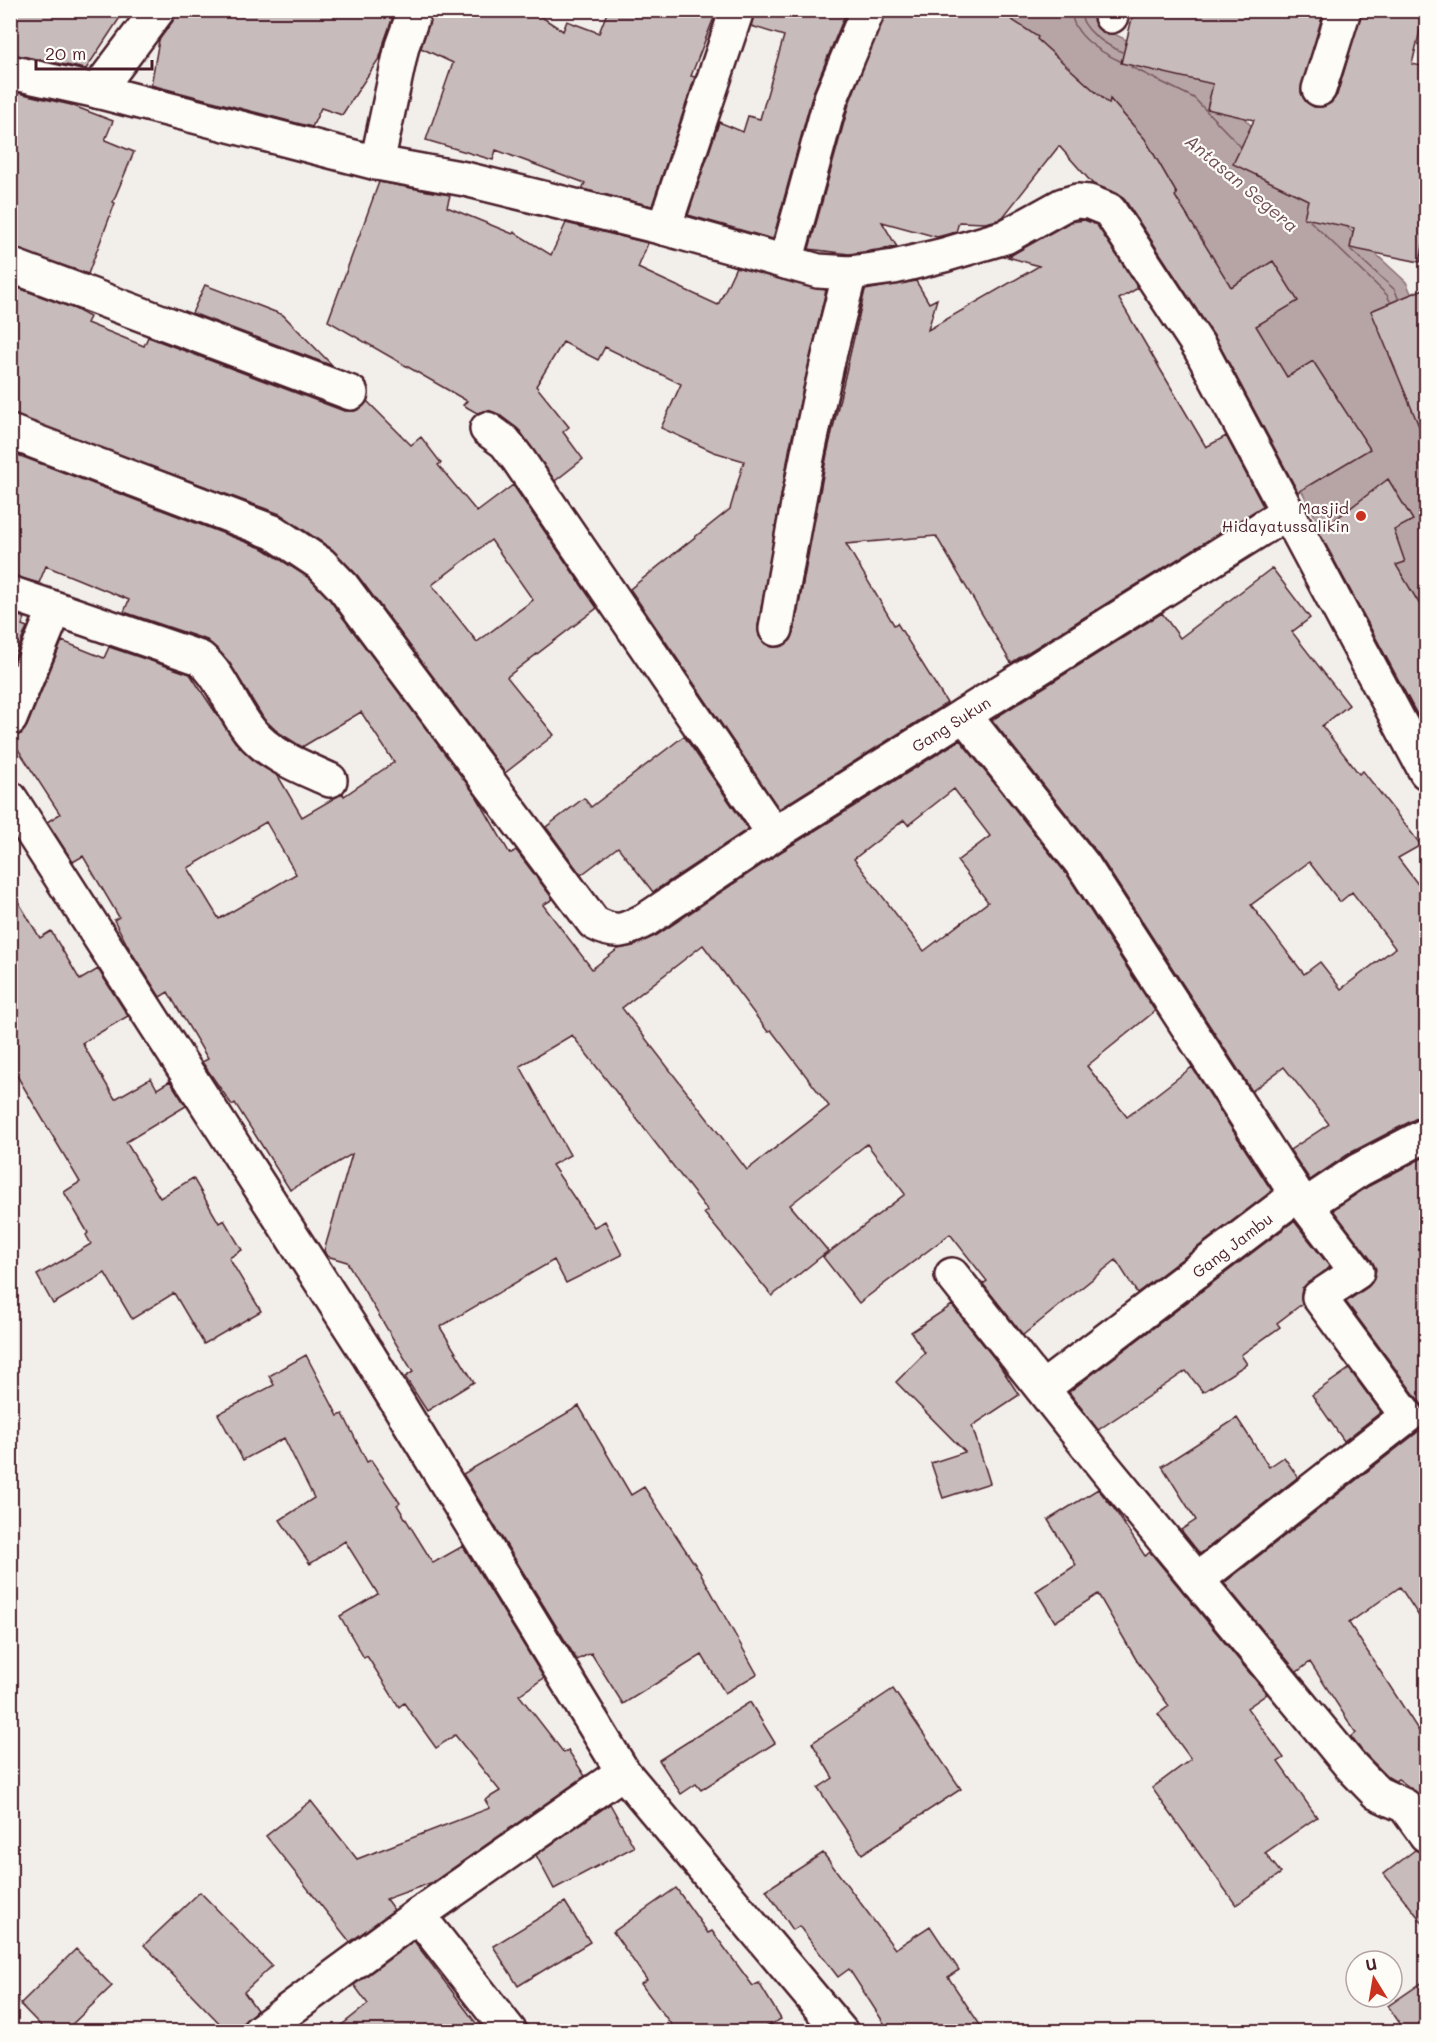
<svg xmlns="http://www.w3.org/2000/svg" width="1437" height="2042" font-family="Mali,sans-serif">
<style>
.water{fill:#b7a5a6;stroke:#8b6f75;stroke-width:1.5}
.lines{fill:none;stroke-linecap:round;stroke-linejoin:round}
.shore{stroke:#76555c;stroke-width:1.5}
.building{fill:#c8bbbb;stroke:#4a1f2b;stroke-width:1.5;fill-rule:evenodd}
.minor-casing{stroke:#4a1f2b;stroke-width:38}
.tertiary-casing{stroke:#4a1f2b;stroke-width:38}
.minor{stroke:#fdfcf7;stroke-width:33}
.tertiary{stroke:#fdfcf7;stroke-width:33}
.poi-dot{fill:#c8321e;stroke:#fdfcf7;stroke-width:2}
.labels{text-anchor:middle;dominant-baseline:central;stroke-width:4.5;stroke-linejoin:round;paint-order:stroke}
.poi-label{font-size:16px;fill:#4a1f2b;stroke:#fdfcf7;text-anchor:end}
.street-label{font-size:16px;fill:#4a1f2b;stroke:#fdfcf7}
.water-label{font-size:18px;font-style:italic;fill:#704e56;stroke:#fdfcf7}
</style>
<rect width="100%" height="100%" fill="#f2efeb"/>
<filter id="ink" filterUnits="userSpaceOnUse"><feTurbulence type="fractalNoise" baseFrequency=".0167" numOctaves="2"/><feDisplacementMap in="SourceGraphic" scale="12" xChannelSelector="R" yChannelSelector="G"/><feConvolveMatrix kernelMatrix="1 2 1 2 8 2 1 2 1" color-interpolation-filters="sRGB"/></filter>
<g filter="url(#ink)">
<path class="water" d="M 966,11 L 1092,11 L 1112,33 L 1207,79 L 1351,231 L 1406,282 L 1426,327 L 1426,732 L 1173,241 Z"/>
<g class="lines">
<path class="shore" d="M 1071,10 C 1072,35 1100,52 1120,61
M 1080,10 C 1081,30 1106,45 1122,52
M 1131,67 L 1194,98 L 1240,146
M 1310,221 L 1387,295 L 1390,301
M 1351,250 L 1395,290 L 1398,298"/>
</g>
<path class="building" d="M 10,10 L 125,10 L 86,69 L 10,54 Z
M 176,10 L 395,10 L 380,57 L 342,115 L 321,108 L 312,127 L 151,85 L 159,40 L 173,21 Z
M 433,10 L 531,10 L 563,31 L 567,21 L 599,33 L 608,10 L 717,10 L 691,76 L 695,77 L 652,206 L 582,189 L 585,183 L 496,150 L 493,160 L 426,140 L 453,63 L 421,48 Z
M 755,10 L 847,10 L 813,93 L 773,239 L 688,215 L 719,122 L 743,132 L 748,116 L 760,119 L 784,36 L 751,26 Z
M 886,10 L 997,10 L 1038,37 L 1037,39 L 1109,104 L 1110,99 L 1145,139 L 1177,194 L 1175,196 L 1231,287 L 1273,261 L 1298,301 L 1256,326 L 1287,377 L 1313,361 L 1370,449 L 1298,492 L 1216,339 L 1125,200 L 1116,193 L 1093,184 L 1059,146 L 1003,217 L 998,220 L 985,223 L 959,222 L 956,232 L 937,237 L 882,222 L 897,247 L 849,254 L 809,249 L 849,104 Z
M 1134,10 L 1324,10 L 1301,92 L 1306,102 L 1314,107 L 1322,107 L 1331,103 L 1337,95 L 1362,10 L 1425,10 L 1412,64 L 1426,67 L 1426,230 L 1420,262 L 1350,248 L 1354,228 L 1304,218 L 1308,200 L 1233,164 L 1254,120 L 1207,109 L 1213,84 L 1121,63 Z
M 10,91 L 71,105 L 113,121 L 105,140 L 134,152 L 113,202 L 115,203 L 88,274 L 10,247 Z
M 379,182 L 450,195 L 447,207 L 513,234 L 514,232 L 551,255 L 566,223 L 648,243 L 638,268 L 718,305 L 736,267 L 826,290 L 790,446 L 758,626 L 759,636 L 765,644 L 772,647 L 783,646 L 791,640 L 794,632 L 827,454 L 865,290 L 916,281 L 929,303 L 937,299 L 928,330 L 1039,266 L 1008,257 L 1070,222 L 1085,220 L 1097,225 L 1138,288 L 1119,299 L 1176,396 L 1206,447 L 1226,436 L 1263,506 L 1011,663 L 936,536 L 846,544 L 894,625 L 897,623 L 947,703 L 779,809 L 630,589 L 730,509 L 744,461 L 714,452 L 661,428 L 681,384 L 605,347 L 598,360 L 563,342 L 536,386 L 569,427 L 563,432 L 583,459 L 555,481 L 520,431 L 498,414 L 488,410 L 477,413 L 463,405 L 467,401 L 328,321 Z
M 10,285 L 75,309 L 90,317 L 87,323 L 144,346 L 148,337 L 344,411 L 355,411 L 367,401 L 411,445 L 421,437 L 441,463 L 438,465 L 477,512 L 513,485 L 597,608 L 507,677 L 554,735 L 505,773 L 358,576 L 332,549 L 280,514 L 10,414 ZM 491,540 L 533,600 L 477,642 L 432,585 Z
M 205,285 L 283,315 L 333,366 L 192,313 Z
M 1426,288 L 1426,443 L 1371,311 Z
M 10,452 L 264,549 L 309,578 L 329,599 L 477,797 L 510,854 L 516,850 L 553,899 L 543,905 L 592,969 L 618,949 L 633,946 L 657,935 L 784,850 L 960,740 L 1068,876 L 1155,1011 L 1087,1066 L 1127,1117 L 1192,1067 L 1272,1191 L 1137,1293 L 1116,1260 L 1023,1335 L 983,1284 L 987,1281 L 950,1234 L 859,1303 L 823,1257 L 905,1194 L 867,1144 L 790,1205 L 828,1251 L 772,1296 L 704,1213 L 708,1211 L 572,1035 L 520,1066 L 570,1155 L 552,1165 L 594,1227 L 605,1221 L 622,1255 L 566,1283 L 554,1260 L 440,1327 L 474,1382 L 427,1411 L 405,1377 L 413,1372 L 347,1262 L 327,1256 L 324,1251 L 352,1154 L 290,1190 L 235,1103 L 232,1105 L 202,1062 L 208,1059 L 168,992 L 160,997 L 130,950 L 114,920 L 119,917 L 83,856 L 73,862 L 47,822 L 60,814 L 10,737 L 21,734 L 27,726 L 62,641 L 104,658 L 109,647 L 190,674 L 235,742 L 255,762 L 278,776 L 302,817 L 343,793 L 344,796 L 394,762 L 361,712 L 302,747 L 278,732 L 264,719 L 229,662 L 207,640 L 124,612 L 129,600 L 46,566 L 39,583 L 10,575 ZM 954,789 L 990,836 L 957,861 L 988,902 L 924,951 L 854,859 L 904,820 L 908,825 ZM 266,822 L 296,874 L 219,919 L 188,868 ZM 703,945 L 768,1032 L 771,1030 L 829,1106 L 747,1170 L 622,1008 Z
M 1388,479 L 1413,520 L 1394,530 L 1405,562 L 1396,565 L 1426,615 L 1426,731 L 1319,532 Z
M 1272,568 L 1310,618 L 1292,632 L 1349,705 L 1322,726 L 1359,774 L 1363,771 L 1421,845 L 1398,858 L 1426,895 L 1426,1116 L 1417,1118 L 1350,1153 L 1310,1180 L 1290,1150 L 1329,1124 L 1284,1067 L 1252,1091 L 1099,855 L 992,720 L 1162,613 L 1180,638 ZM 1309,862 L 1340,902 L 1352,892 L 1395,948 L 1341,989 L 1320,962 L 1304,974 L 1251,905 Z
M 10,613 L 25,618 L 22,625 L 27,627 L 10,668 Z
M 684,736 L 748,829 L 653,892 L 618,847 L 581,875 L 546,827 L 584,798 L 591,807 Z
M 10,888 L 40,938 L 51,931 L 80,980 L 98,969 L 128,1016 L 82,1043 L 115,1099 L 151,1078 L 157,1089 L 170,1081 L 186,1106 L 126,1142 L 160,1198 L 193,1178 L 219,1223 L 224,1220 L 242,1250 L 229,1258 L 261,1311 L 204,1344 L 174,1293 L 132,1319 L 105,1273 L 53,1304 L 37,1275 L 91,1244 L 86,1235 L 88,1233 L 64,1192 L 80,1182 L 10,1064 Z
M 1426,1156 L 1426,1627 L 1400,1587 L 1349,1623 L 1426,1742 L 1426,1804 L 1420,1795 L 1398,1779 L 1395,1781 L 1388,1777 L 1363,1752 L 1351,1737 L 1356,1733 L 1310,1662 L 1297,1672 L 1224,1583 L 1419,1431 L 1424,1424 L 1426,1414 L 1422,1405 L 1346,1302 L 1368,1287 L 1374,1279 L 1376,1269 L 1372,1261 L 1333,1210 L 1369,1186 Z
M 1294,1221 L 1330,1267 L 1302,1288 L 1302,1304 L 1277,1323 L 1280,1327 L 1241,1355 L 1247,1364 L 1203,1392 L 1186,1371 L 1098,1430 L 1069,1392 Z
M 952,1305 L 998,1363 L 1019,1395 L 972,1426 L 990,1483 L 943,1498 L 931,1463 L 965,1452 L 896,1382 L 925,1353 L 911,1332 Z
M 306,1355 L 338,1416 L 343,1414 L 367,1462 L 371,1460 L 400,1503 L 397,1505 L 433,1563 L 463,1546 L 544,1678 L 519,1695 L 564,1753 L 568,1750 L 585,1776 L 433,1882 L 386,1899 L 394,1910 L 350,1942 L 266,1836 L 311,1801 L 357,1859 L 490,1808 L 485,1800 L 500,1791 L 455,1735 L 436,1748 L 404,1703 L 399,1707 L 367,1656 L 364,1658 L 340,1616 L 378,1594 L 345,1541 L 310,1564 L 280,1520 L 314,1498 L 284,1438 L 243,1460 L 218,1414 L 274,1385 L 269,1376 Z
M 1349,1369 L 1381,1412 L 1344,1441 L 1312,1395 Z
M 579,1406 L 631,1495 L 644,1487 L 700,1572 L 757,1674 L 725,1693 L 702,1655 L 623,1704 L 591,1653 L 577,1660 L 463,1474 Z
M 1237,1418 L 1269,1467 L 1284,1457 L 1298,1477 L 1200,1554 L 1181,1530 L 1196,1520 L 1162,1466 Z
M 1098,1489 L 1115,1510 L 1145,1556 L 1150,1552 L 1267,1694 L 1247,1708 L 1284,1758 L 1278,1762 L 1317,1817 L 1265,1853 L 1281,1873 L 1236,1905 L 1152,1788 L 1191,1759 L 1158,1714 L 1169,1706 L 1137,1661 L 1098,1594 L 1055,1622 L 1036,1591 L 1076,1565 L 1048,1520 Z
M 893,1689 L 961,1789 L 862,1854 L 818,1788 L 833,1778 L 812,1743 Z
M 750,1702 L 775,1743 L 701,1790 L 696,1784 L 681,1794 L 659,1760 Z
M 610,1804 L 634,1847 L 554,1889 L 536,1855 Z
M 1415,1850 L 1426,1854 L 1426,1927 L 1384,1874 Z
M 823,1853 L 895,1949 L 930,1926 L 959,1970 L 948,1977 L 984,2031 L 889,2031 L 849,1969 L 838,1977 L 799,1926 L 793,1930 L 766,1890 Z
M 676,1888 L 708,1933 L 712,1931 L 753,1986 L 759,1983 L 781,2019 L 759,2031 L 676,2031 L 641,1984 L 647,1980 L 613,1932 Z
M 200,1892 L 272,1966 L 244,1992 L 257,2010 L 242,2024 L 241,2031 L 227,2031 L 144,1945 Z
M 565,1902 L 590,1942 L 518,1986 L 493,1946 Z
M 414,1941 L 482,2031 L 334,2031 L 368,2004 L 354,1985 Z
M 76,1949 L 112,1986 L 65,2031 L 46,2031 L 20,2004 Z
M 1426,1980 L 1426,2031 L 1405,2031 L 1388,2006 Z"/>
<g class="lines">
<g class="minor-casing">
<g id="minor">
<path d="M 1111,16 L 1113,10"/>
<path d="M 1319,89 L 1344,10"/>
<path d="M 97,91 L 158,10"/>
<path d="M 377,163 L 402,46 L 415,10"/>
<path d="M 664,228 L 737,10"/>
<path d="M 786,262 L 831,98 L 868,10"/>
<path d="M 10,265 L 351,393"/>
<path d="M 487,429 L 505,442 L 518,459 L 774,834"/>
<path id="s1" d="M 10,432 L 273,532 L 321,564 L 343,587 L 594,923 C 617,935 624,931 647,919 L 774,834 L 1288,512"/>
<path d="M 10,593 L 200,658 C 223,677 231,708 250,731 C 270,756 302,767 330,780"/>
<path d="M 776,629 C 796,509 818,391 850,273"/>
<path d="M 964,715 L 1083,865 L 1297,1195"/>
<path d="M 10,719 L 55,609"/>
<path d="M 10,798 L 369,1356 L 623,1772 L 841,2032"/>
<path d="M 952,1275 L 1105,1468 L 1349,1764 L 1377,1793 L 1405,1806 L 1426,1835"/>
<path id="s2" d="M 1043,1388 L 1297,1195 L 1306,1205 L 1359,1170 L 1426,1135"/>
<path d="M 1197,1580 L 1407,1416 L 1319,1297 L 1357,1272 L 1306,1205"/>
<path d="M 418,1915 L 510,2032"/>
<path d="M 259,2032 L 418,1915 L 623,1772"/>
</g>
</g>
<g class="tertiary-casing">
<path id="tertiary" d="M 10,72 L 97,91 L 377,163 L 465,179 L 664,228 L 818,271 L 850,273 L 894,267 L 944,255 L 1005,237 L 1063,205 L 1077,201 L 1089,202 L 1109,210 L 1200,348 L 1426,772"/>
</g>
<use href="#minor" class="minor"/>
<use href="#tertiary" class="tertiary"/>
</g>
</g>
<circle class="poi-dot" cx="1361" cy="516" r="6"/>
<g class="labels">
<g class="poi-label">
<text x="1349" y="507">Masjid<tspan x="1349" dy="18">Hidayatussalikin</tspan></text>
</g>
<g class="street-label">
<text stroke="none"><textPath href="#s1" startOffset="1208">Gang Sukun</textPath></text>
<text stroke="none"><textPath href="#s2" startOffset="237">Gang Jambu</textPath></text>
</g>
<g class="water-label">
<text transform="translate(1242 183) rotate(40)">Antasan Segera</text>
</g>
</g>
<rect width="1437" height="2042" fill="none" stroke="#fdfcf7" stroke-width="36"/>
<rect x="18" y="18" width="1401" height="2006" fill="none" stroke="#4a1f2b" stroke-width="2" filter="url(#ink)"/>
<g transform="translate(1374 1979) rotate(349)"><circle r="28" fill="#fdfcf7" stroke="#b5a4a5" stroke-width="1.5"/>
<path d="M0-4.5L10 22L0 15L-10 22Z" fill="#c8321e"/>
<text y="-9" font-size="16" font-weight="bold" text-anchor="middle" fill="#4a1f2b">U</text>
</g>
<path d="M36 60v9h116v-9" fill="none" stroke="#4a1f2b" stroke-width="3"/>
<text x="45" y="60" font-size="18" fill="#4a1f2b" stroke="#fdfcf7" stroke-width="4.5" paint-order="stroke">20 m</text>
</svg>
